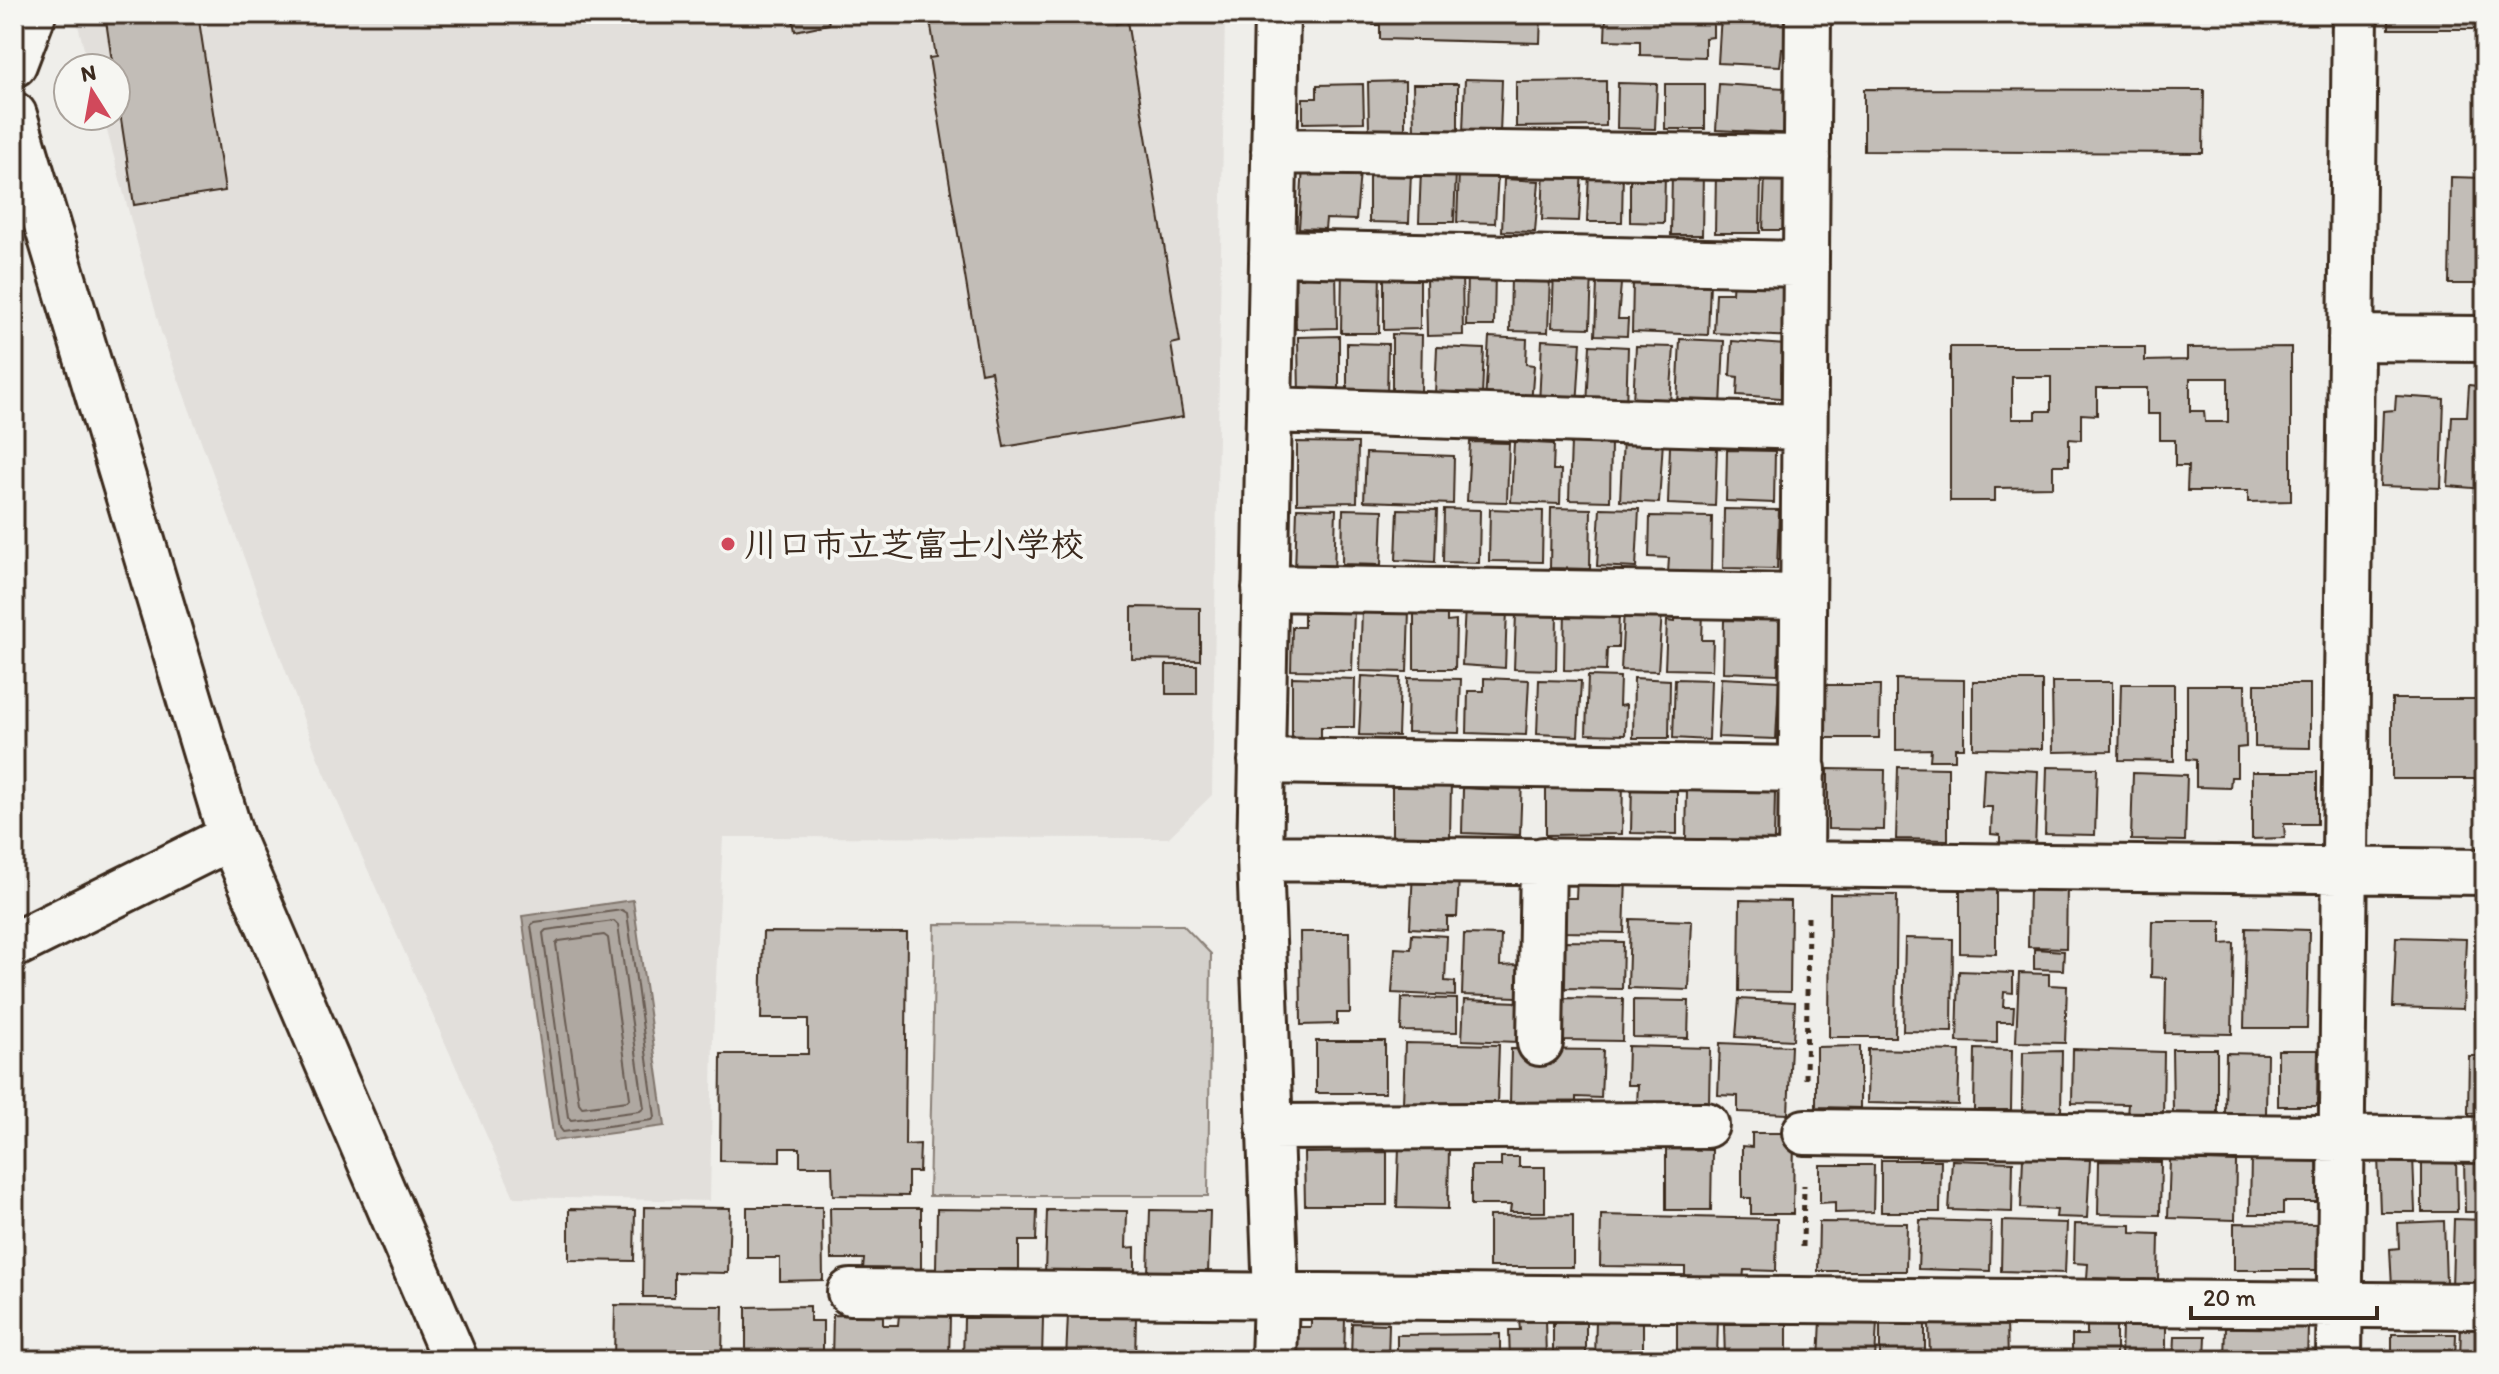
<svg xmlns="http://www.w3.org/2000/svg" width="2499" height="1374" font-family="Itim,'Klee One',sans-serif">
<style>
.built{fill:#e2dfdb}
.green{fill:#d4d1cc;stroke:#887e75;stroke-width:2}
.water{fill:#afa8a1;stroke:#81766d;stroke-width:2}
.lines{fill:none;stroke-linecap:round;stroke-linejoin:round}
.shore{stroke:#695c52;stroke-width:2}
.building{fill:#c2bdb7;stroke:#3b2a1e;stroke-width:2;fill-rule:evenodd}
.minor-casing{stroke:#3b2a1e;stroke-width:50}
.path{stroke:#3b2a1e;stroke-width:5;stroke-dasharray:6 6;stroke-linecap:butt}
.minor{stroke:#f6f6f2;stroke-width:44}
.poi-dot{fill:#d1495b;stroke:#f6f6f2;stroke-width:3}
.labels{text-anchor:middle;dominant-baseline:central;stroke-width:8;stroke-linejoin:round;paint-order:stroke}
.poi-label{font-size:34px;font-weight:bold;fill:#3b2a1e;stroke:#f6f6f2;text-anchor:start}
</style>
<rect width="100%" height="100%" fill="#efeeea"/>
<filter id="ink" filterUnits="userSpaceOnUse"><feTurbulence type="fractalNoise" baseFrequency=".0125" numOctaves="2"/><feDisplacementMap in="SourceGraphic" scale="16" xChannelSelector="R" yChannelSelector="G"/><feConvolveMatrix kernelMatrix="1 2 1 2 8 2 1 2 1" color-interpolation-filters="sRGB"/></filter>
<g filter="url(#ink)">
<path class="built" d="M 75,14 L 1225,14 L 1212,795 L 1168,838 L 723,837 L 713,1038 L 710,1201 L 514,1197 L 317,756 L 161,332 L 103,116 L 116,116 L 116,68 L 89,68 Z"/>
<path class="green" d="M 935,924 L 1183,925 L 1211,954 L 1208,1196 L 929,1196 Z"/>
<path class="water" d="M 633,900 L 665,1126 L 554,1141 L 522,916 Z"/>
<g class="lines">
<path class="shore" d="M 622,910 L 627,913 L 655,1117 L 652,1120 L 563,1132 L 560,1128 L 531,925 L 535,922 Z
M 614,921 L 618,925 L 644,1108 L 640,1111 L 571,1120 L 568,1117 L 543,933 L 546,930 Z
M 604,935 L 608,938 L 630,1098 L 627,1101 L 582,1107 L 579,1103 L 556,944 L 559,941 Z"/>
</g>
<path class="building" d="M 105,14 L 198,14 L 225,191 L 134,205 L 116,86 L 116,68 L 113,68 Z
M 792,14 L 827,14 L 829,24 L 795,31 Z
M 929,14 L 1114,14 L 1116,24 L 1127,21 L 1180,342 L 1171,344 L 1183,417 L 1004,447 L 991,371 L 981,373 L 929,58 L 936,57 Z
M 1373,14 L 1541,14 L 1540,43 L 1380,39 L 1380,25 L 1373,25 Z
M 1606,14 L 1713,14 L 1713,37 L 1705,38 L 1705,57 L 1640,55 L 1640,41 L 1605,40 Z
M 1721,14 L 1798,14 L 1796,49 L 1782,49 L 1780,66 L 1718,63 Z
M 2389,14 L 2485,14 L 2485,29 L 2389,29 Z
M 1465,79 L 1502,80 L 1500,134 L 1463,132 Z
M 1405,81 L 1405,130 L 1369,130 L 1368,82 Z
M 1606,81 L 1606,126 L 1516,127 L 1516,82 Z
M 1618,83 L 1657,84 L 1655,129 L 1617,128 Z
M 1363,84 L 1364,122 L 1303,123 L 1303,98 L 1317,98 L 1317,85 Z
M 1413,84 L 1458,84 L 1458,131 L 1414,132 Z
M 1665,84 L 1705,84 L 1705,129 L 1665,129 Z
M 1719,84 L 1803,89 L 1799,134 L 1716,130 Z
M 1864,89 L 2204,90 L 2203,153 L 1864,151 Z
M 1303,167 L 1360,171 L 1356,220 L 1326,219 L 1325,229 L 1299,228 Z
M 1544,168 L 1582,170 L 1579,221 L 1542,220 Z
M 1421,170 L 1456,171 L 1454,222 L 1419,222 Z
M 1459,170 L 1498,172 L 1495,223 L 1457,222 Z
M 1589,170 L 1623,170 L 1622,222 L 1587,222 Z
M 1672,170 L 1703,171 L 1702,235 L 1671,235 Z
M 1369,171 L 1411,172 L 1409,223 L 1369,222 Z
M 1630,172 L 1665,173 L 1664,223 L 1630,222 Z
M 1716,172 L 1761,173 L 1760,233 L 1715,233 Z
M 1765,173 L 1799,174 L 1798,230 L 1763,230 Z
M 2451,177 L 2485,178 L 2485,284 L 2449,284 Z
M 1504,179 L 1539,181 L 1535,232 L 1502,231 Z
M 1420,265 L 1420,329 L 1384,330 L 1384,273 Z
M 1342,267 L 1380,268 L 1379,333 L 1341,333 Z
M 1303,268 L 1336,268 L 1337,328 L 1296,329 L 1295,278 L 1303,278 Z
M 1462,269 L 1463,335 L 1427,336 L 1426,278 Z
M 1467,270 L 1495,270 L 1494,326 L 1466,326 Z
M 1554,270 L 1592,271 L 1590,328 L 1552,327 Z
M 1511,275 L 1550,276 L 1548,332 L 1510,331 Z
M 1733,276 L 1798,279 L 1794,337 L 1714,333 L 1716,293 L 1732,293 Z
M 1633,281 L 1710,283 L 1708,335 L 1632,332 Z
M 1597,282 L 1621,284 L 1618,319 L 1628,319 L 1627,336 L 1595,335 Z
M 1392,334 L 1422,335 L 1421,391 L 1392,390 Z
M 1339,336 L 1339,397 L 1299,398 L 1298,337 Z
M 1489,337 L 1527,339 L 1526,364 L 1534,365 L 1531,405 L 1485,403 Z
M 1680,339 L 1724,341 L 1721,407 L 1677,406 Z
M 1542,340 L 1581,342 L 1577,407 L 1539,405 Z
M 1732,341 L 1799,346 L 1795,399 L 1737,395 L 1738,377 L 1730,376 Z
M 1347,343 L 1388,344 L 1387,400 L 1347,400 Z
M 1590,345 L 1628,347 L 1626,409 L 1587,407 Z
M 1636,346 L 1674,347 L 1670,403 L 1633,401 Z
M 1437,347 L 1484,349 L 1482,396 L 1435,394 Z
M 1950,347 L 2145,347 L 2145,361 L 2187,360 L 2187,348 L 2291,347 L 2291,501 L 2248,502 L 2248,491 L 2187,491 L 2188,466 L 2175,466 L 2175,440 L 2160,440 L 2160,414 L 2147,414 L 2147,388 L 2097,388 L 2097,415 L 2081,414 L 2081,440 L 2069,439 L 2069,465 L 2053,465 L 2053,487 L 1995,488 L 1995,501 L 1950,501 ZM 2012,377 L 2051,377 L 2051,411 L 2036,411 L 2036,419 L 2012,419 ZM 2190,378 L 2228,378 L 2228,422 L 2205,422 L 2204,411 L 2190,411 Z
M 2469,385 L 2485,387 L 2485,489 L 2448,486 L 2452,416 L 2467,416 Z
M 2396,396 L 2444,399 L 2441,488 L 2380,486 L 2383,411 L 2395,410 Z
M 1623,438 L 1663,441 L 1659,503 L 1620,501 Z
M 1571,441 L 1611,442 L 1610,501 L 1569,500 Z
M 1297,442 L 1358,443 L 1357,502 L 1297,503 Z
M 1470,442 L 1509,443 L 1507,502 L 1467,501 Z
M 1514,442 L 1554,444 L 1553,470 L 1561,470 L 1560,504 L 1511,502 Z
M 1670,446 L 1717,448 L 1715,506 L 1668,504 Z
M 1727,450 L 1775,451 L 1774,503 L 1726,501 Z
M 1366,453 L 1454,456 L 1453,504 L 1364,501 Z
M 1297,508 L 1336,509 L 1334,574 L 1295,572 Z
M 1551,508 L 1591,509 L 1590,569 L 1550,568 Z
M 1600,508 L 1639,509 L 1636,568 L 1597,566 Z
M 1343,509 L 1383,510 L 1381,565 L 1342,564 Z
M 1398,509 L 1437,510 L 1435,562 L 1396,560 Z
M 1444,509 L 1480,510 L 1479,563 L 1443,562 Z
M 1490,509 L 1543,511 L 1542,562 L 1489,561 Z
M 1724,509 L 1779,510 L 1777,569 L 1723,568 Z
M 1650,516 L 1712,517 L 1711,573 L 1668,573 L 1669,558 L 1649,557 Z
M 1465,606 L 1507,608 L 1505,668 L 1462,665 Z
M 1565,606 L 1619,609 L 1618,648 L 1607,648 L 1606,671 L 1564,670 Z
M 1132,607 L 1200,608 L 1200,660 L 1132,659 Z
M 1304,609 L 1354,610 L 1352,671 L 1291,670 L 1292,627 L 1304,627 Z
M 1362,609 L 1409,610 L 1407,672 L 1360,671 Z
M 1624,609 L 1662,611 L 1658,671 L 1621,670 Z
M 1414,611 L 1447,611 L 1447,622 L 1456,621 L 1455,669 L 1414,669 Z
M 1753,611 L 1780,612 L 1778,674 L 1723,672 L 1724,620 L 1752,621 Z
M 1675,612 L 1703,612 L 1702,640 L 1713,640 L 1712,670 L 1665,669 L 1667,621 L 1675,622 Z
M 1516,613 L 1557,613 L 1556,670 L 1514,669 Z
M 1166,665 L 1197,665 L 1197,694 L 1166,694 Z
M 1362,676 L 1400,678 L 1398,736 L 1359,735 Z
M 1588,676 L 1620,677 L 1619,706 L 1626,705 L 1625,735 L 1586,734 Z
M 1292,677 L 1355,679 L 1354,727 L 1321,727 L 1321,740 L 1292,740 Z
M 1408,678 L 1461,679 L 1459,733 L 1407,732 Z
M 1484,678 L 1529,680 L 1526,735 L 1467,733 L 1468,691 L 1484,691 Z
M 1634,678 L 1670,680 L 1669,738 L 1633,738 Z
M 1721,678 L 1779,681 L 1776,739 L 1718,737 Z
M 1675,679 L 1711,680 L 1709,740 L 1673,738 Z
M 1896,679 L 1964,680 L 1964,748 L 1955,748 L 1955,760 L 1930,760 L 1931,749 L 1896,750 Z
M 1539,680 L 1581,681 L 1578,736 L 1537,734 Z
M 1973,681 L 2042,681 L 2042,749 L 1973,748 Z
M 2052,682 L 2112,682 L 2112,751 L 2053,752 Z
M 2121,684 L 2174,684 L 2174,761 L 2119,760 Z
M 2255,684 L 2310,684 L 2310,748 L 2255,747 Z
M 1818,685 L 1880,685 L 1879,738 L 1817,738 Z
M 2187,685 L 2245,685 L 2246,747 L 2237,748 L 2237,777 L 2231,777 L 2230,788 L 2196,787 L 2196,760 L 2187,759 Z
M 2392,699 L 2485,699 L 2485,779 L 2392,779 Z
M 1898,767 L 1948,768 L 1948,840 L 1896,839 Z
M 2047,767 L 2097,768 L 2095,835 L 2045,834 Z
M 1984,768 L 2038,771 L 2035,848 L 2000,846 L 2000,835 L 1991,834 L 1992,807 L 1982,807 Z
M 1828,769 L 1885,770 L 1884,830 L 1828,829 Z
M 2252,772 L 2317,772 L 2317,824 L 2284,824 L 2285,838 L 2252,839 Z
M 2133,773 L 2187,775 L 2185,841 L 2131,840 Z
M 1499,778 L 1522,779 L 1520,835 L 1462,833 L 1463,788 L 1499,790 Z
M 1546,779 L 1623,780 L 1622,834 L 1546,835 Z
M 1392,781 L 1451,782 L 1450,837 L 1392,836 Z
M 1632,781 L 1677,782 L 1677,834 L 1631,833 Z
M 1687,790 L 1775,791 L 1774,840 L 1686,839 Z
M 1413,872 L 1459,875 L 1457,917 L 1447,917 L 1447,930 L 1410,928 Z
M 1577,877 L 1626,878 L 1624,933 L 1561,932 L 1562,898 L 1576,898 Z
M 2029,885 L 2067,885 L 2066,948 L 2028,947 Z
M 1960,888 L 1996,888 L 1996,954 L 1960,953 Z
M 1830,894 L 1897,895 L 1895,1037 L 1829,1037 Z
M 1740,900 L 1791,901 L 1790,992 L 1739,991 Z
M 1630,919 L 1692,921 L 1689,990 L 1628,988 Z
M 2152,921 L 2221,921 L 2221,944 L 2234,943 L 2232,1034 L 2165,1033 L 2166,978 L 2151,977 Z
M 2478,923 L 2485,923 L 2485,1017 L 2476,1017 Z
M 2246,928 L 2309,930 L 2307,1028 L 2244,1028 Z
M 763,932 L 907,933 L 905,1145 L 920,1144 L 919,1172 L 908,1172 L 908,1196 L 833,1195 L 832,1166 L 800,1166 L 800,1148 L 780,1148 L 780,1162 L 720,1161 L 721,1054 L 808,1054 L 808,1019 L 761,1019 Z
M 1300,932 L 1349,932 L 1350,1013 L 1337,1013 L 1337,1024 L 1301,1025 Z
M 1412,934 L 1447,936 L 1445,981 L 1455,982 L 1455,996 L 1392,993 L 1395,948 L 1411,949 Z
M 1464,934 L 1501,935 L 1500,966 L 1518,965 L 1517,997 L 1462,995 Z
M 2396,937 L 2466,939 L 2463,1009 L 2393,1007 Z
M 1905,938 L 1953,939 L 1952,1032 L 1903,1031 Z
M 1563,941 L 1623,942 L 1622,989 L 1562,988 Z
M 2034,949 L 2064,951 L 2063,970 L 2034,969 Z
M 1959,971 L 2013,973 L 2013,993 L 2004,992 L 2003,1007 L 2014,1007 L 2013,1022 L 1997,1022 L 1997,1043 L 1957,1042 Z
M 2019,973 L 2049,974 L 2049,985 L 2067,986 L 2065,1043 L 2016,1042 Z
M 1402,998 L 1457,999 L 1457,1032 L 1401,1031 Z
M 1562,998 L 1623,999 L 1622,1041 L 1561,1040 Z
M 1739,999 L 1795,1002 L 1793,1040 L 1736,1037 Z
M 1464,1000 L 1519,1002 L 1518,1042 L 1462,1040 Z
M 1633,1000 L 1689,1001 L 1688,1038 L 1633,1037 Z
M 1316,1041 L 1385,1041 L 1385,1093 L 1316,1093 Z
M 1405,1043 L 1499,1045 L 1497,1104 L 1403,1103 Z
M 1720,1043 L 1791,1046 L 1788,1114 L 1738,1112 L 1738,1096 L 1718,1095 Z
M 1628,1046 L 1710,1048 L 1709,1106 L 1637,1104 L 1638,1085 L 1627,1085 Z
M 1860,1046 L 1860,1108 L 1816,1107 L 1816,1047 Z
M 1511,1049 L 1603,1050 L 1601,1098 L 1576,1097 L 1576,1106 L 1510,1105 Z
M 1868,1049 L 1960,1051 L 1958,1105 L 1867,1103 Z
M 1975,1049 L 2012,1050 L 2011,1110 L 1974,1110 Z
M 2073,1049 L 2164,1052 L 2163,1116 L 2127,1115 L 2128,1104 L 2072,1103 Z
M 2172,1049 L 2217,1049 L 2217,1113 L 2173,1113 Z
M 2278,1050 L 2318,1050 L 2317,1106 L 2278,1106 Z
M 2062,1051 L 2061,1113 L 2022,1113 L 2023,1052 Z
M 2226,1053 L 2267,1054 L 2266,1114 L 2225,1114 Z
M 2469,1056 L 2485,1056 L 2485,1113 L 2468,1113 Z
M 1752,1133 L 1794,1133 L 1793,1214 L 1751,1214 L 1751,1198 L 1742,1198 L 1742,1146 L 1752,1147 Z
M 1399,1146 L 1449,1146 L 1448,1209 L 1397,1208 Z
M 1666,1149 L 1712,1150 L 1711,1210 L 1666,1210 Z
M 1387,1152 L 1387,1205 L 1305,1205 L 1304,1153 Z
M 2413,1155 L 2415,1212 L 2380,1212 L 2378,1156 Z
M 2422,1155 L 2456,1155 L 2457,1212 L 2422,1212 Z
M 2251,1156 L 2317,1157 L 2318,1202 L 2283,1202 L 2283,1214 L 2250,1214 Z
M 1501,1157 L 1519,1157 L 1519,1167 L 1545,1167 L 1545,1212 L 1510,1212 L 1511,1205 L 1471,1205 L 1471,1166 L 1501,1166 Z
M 2023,1157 L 2090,1160 L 2087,1218 L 2056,1217 L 2057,1210 L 2021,1208 Z
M 2485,1158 L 2485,1212 L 2465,1212 L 2464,1159 Z
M 1881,1160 L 1941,1160 L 1940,1212 L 1881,1212 Z
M 1952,1160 L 2013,1162 L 2012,1212 L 1949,1210 Z
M 2170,1160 L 2236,1162 L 2235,1220 L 2168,1218 Z
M 2099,1161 L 2161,1162 L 2160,1215 L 2098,1214 Z
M 1820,1165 L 1874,1165 L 1873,1212 L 1835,1213 L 1835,1202 L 1820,1203 Z
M 644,1207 L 730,1208 L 728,1273 L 674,1272 L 674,1297 L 643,1297 Z
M 747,1207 L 822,1207 L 823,1280 L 780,1281 L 780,1258 L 747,1258 Z
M 830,1208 L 921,1208 L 921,1269 L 863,1269 L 864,1259 L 831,1259 Z
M 569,1209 L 635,1210 L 634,1261 L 569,1260 Z
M 937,1209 L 1037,1210 L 1036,1241 L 1019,1241 L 1019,1269 L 936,1269 Z
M 1047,1210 L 1127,1211 L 1126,1248 L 1135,1247 L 1135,1274 L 1045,1273 Z
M 1150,1210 L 1210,1211 L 1208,1274 L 1148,1273 Z
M 1573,1215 L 1573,1267 L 1489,1267 L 1489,1216 Z
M 1601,1215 L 1777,1219 L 1776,1271 L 1744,1270 L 1743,1281 L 1685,1280 L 1685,1267 L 1600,1266 Z
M 2454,1219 L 2485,1220 L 2485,1279 L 2477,1279 L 2477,1287 L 2452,1287 Z
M 1920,1220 L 1991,1222 L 1990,1271 L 1918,1269 Z
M 2002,1221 L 2067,1223 L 2065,1273 L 2001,1271 Z
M 2444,1221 L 2446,1284 L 2392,1287 L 2390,1249 L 2399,1248 L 2398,1223 Z
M 1819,1222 L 1907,1223 L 1906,1271 L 1818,1271 Z
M 2234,1223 L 2319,1224 L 2319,1270 L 2234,1270 Z
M 2075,1224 L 2131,1225 L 2131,1233 L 2159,1234 L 2158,1280 L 2087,1278 L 2088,1264 L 2074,1263 Z
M 615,1305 L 723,1306 L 722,1360 L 614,1360 Z
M 810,1306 L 810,1321 L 823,1321 L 823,1360 L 746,1360 L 746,1307 Z
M 1068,1314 L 1136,1317 L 1135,1360 L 1066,1360 Z
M 1925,1314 L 1925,1360 L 1880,1360 L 1880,1315 Z
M 833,1315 L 883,1316 L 883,1325 L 898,1325 L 899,1315 L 950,1316 L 949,1360 L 832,1360 Z
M 964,1318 L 1043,1318 L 1042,1360 L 963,1360 Z
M 1311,1318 L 1345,1318 L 1344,1360 L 1291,1360 L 1292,1327 L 1311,1327 Z
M 1545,1318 L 1546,1360 L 1510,1360 L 1509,1330 L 1520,1330 L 1519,1319 Z
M 1596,1319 L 1643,1319 L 1643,1350 L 1631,1349 L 1631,1360 L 1595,1360 Z
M 1677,1319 L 1718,1320 L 1717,1360 L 1677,1360 Z
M 1821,1320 L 1877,1321 L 1875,1360 L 1819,1360 Z
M 2007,1321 L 2008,1360 L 1930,1360 L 1929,1323 Z
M 1352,1323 L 1389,1324 L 1388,1360 L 1351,1360 Z
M 1553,1323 L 1586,1323 L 1586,1360 L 1553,1360 Z
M 2116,1323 L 2116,1360 L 2072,1360 L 2072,1335 L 2087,1335 L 2087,1324 Z
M 1724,1324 L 1787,1324 L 1787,1360 L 1725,1360 Z
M 2122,1326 L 2166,1327 L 2166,1360 L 2121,1360 Z
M 2461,1326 L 2485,1326 L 2485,1360 L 2460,1360 Z
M 2226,1327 L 2308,1328 L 2307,1360 L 2225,1360 Z
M 1500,1334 L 1500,1360 L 1397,1360 L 1397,1335 Z
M 2392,1334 L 2456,1334 L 2455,1360 L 2392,1360 Z
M 2175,1336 L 2206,1336 L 2205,1360 L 2174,1360 Z"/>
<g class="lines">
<g class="minor-casing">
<path id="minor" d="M 14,64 L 33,14
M 14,115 L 231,837 L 455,1360
M 1274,151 L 1807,158
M 1272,253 L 1806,264
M 2351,338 L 2485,339
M 1269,410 L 1804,427
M 1265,588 L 1803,597
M 1261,761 L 1803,769
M 1260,858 L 2485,872
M 1801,864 L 1808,14
M 14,945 L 231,837
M 1540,1043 L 1543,860
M 1269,1127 L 1706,1125
M 1805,1132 L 2485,1140
M 850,1292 L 2485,1306
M 1274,1360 L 1276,1297 L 1260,858 L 1277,14
M 2339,1360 L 2355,14"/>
</g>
<path class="path" d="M 1806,1079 L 1808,917
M 1803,1247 L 1804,1185"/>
<use href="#minor" class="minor"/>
</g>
</g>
<circle class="poi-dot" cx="728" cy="544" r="8"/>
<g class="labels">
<g class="poi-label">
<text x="744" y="544">川口市立芝富士小学校</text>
</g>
</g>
<rect width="2499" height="1374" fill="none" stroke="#f6f6f2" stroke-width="48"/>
<rect x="24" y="24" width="2451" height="1326" fill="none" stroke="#3b2a1e" stroke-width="3" filter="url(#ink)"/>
<g transform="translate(92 92) rotate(349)"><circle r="38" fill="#f6f6f2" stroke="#aba49d" stroke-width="2"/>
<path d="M0-6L14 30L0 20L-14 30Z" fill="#d1495b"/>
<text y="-12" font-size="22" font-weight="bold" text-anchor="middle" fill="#3b2a1e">N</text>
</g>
<path d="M2191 1306v12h186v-12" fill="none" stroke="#3b2a1e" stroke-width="4"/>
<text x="2203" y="1306" font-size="24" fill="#3b2a1e" stroke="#f6f6f2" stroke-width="6" paint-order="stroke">20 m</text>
</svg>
